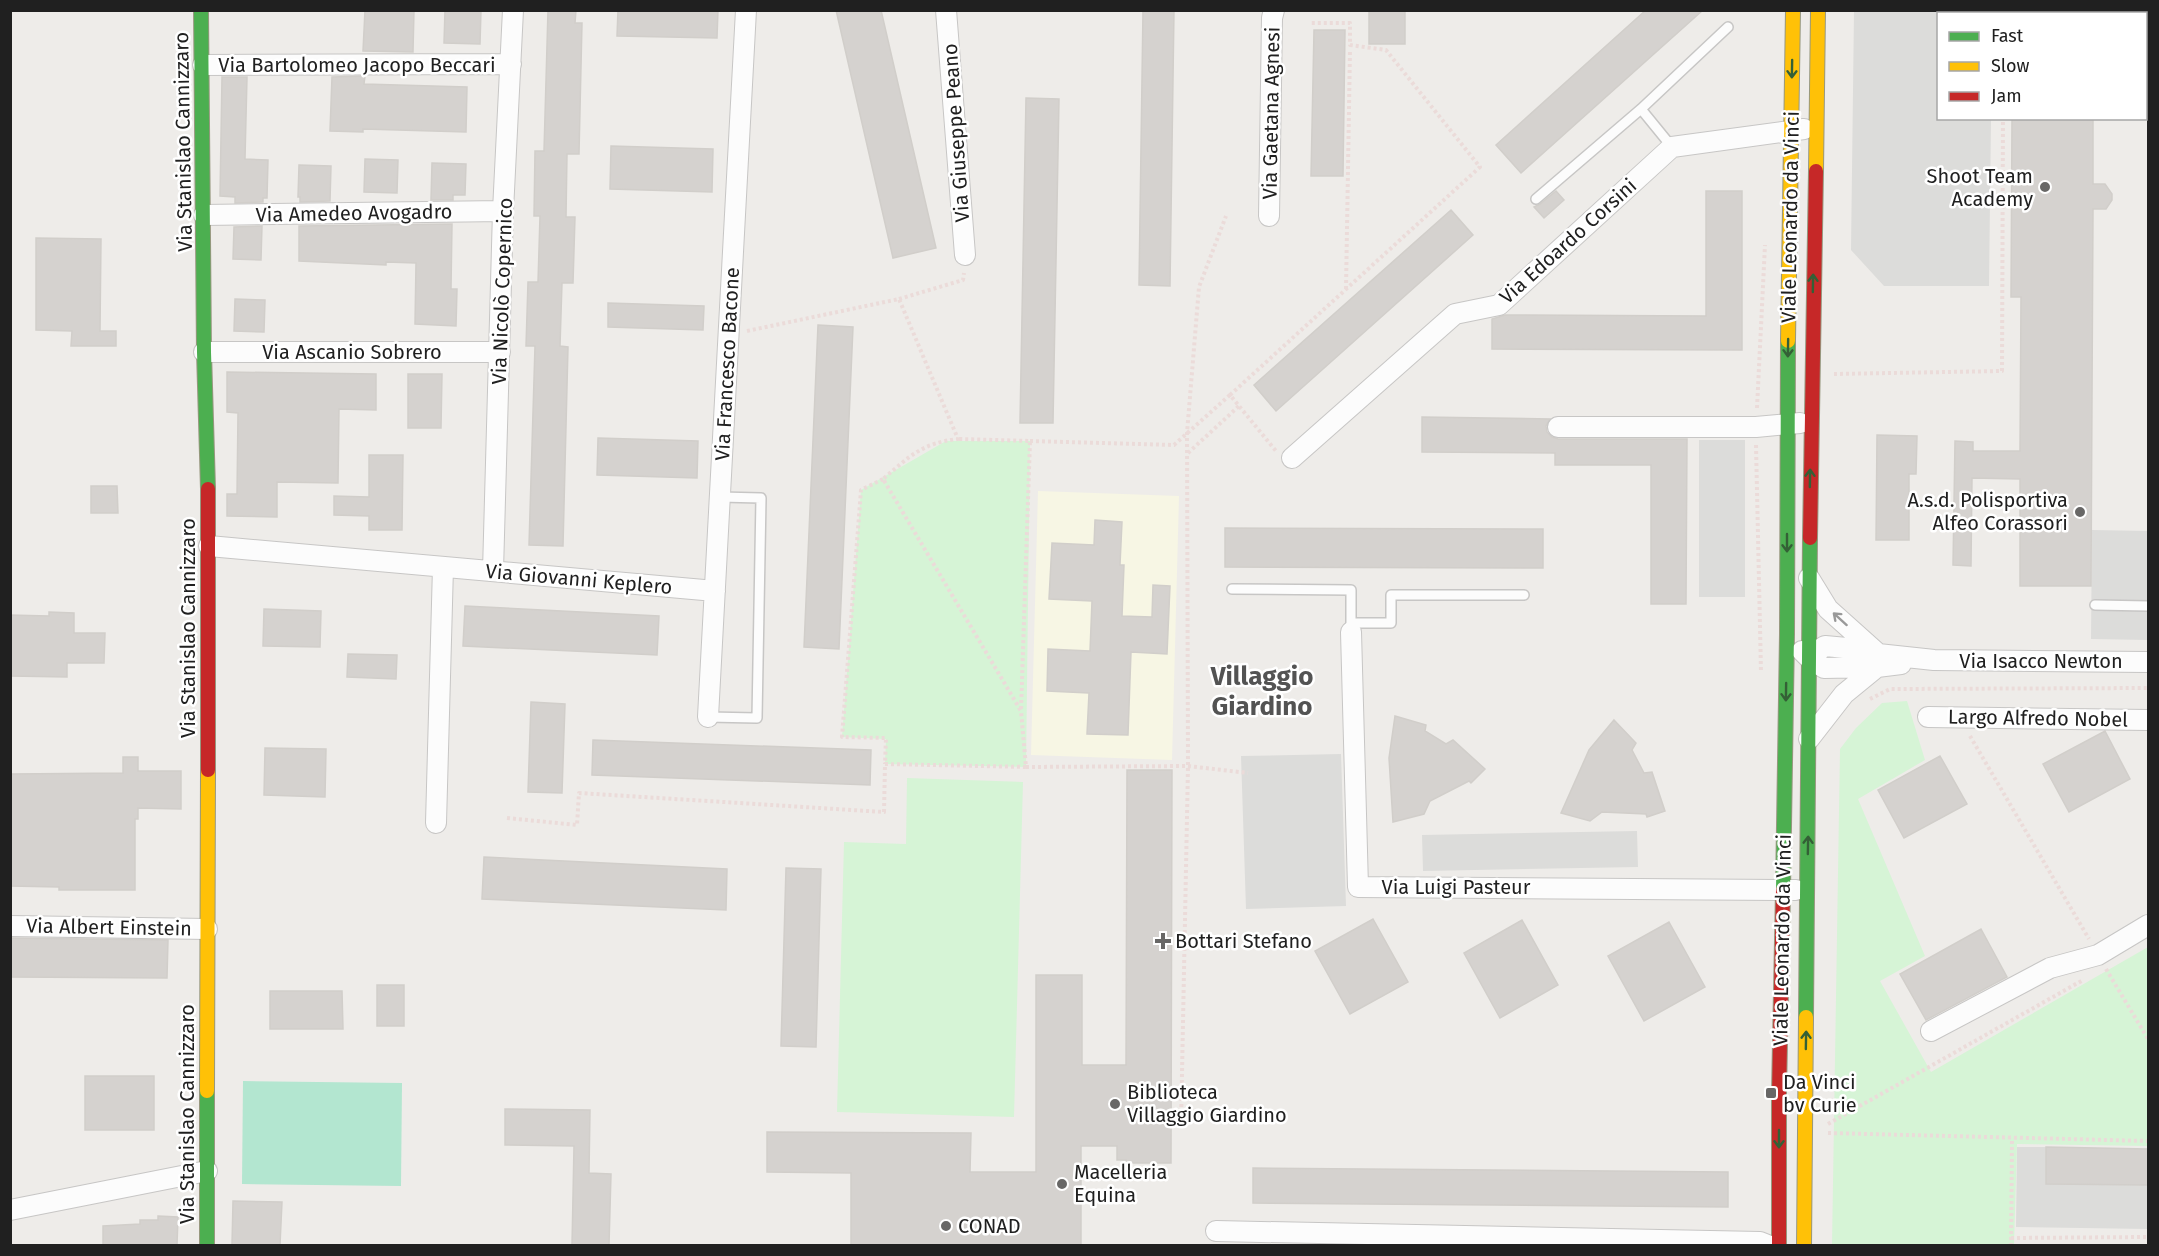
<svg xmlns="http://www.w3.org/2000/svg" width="2159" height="1256" font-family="'Fira Sans',sans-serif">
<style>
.education{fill:#f7f6e4}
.religious{fill:#dcdcda}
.park{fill:#d6f4d6}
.pitch{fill:#b3e6d0}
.building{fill:#d5d2cf;stroke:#d1ceca;stroke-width:1.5}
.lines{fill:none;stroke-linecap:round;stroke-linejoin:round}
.lane-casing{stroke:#c7c6c5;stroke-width:12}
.street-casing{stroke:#c7c6c5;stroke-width:22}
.fast-casing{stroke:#97987f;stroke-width:16}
.slow-casing{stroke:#97987f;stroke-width:16}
.jam-casing{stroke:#97987f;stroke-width:16}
.path{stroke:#ebdbd9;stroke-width:4;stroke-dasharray:3 3;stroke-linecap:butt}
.lane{stroke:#fcfcfc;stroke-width:9}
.street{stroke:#fcfcfc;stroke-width:20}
.fast{stroke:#4caf50;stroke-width:14}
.slow{stroke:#ffc107;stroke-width:14}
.jam{stroke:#c62828;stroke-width:14}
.oneway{stroke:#346036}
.oneway2{stroke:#999}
.poi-dot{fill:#686766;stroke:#fff;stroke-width:2}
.labels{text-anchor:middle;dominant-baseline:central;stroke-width:5;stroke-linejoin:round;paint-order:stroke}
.street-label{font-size:20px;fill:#202020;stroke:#fff}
.poi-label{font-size:20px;fill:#202020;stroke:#fff;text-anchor:start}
.district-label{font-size:26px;font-weight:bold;fill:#535353;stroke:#fff}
</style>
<rect width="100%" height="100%" fill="#eeece9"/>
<path class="education" d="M 1038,491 L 1179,496 L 1172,760 L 1031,755 Z"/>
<path class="religious" d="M 1854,11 L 1992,11 L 1992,13 L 1938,14 L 1938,118 L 1991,119 L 1989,286 L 1884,286 L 1851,250 Z
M 1699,440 L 1745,440 L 1745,597 L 1699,597 Z
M 2092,530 L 2148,531 L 2148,640 L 2091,639 Z
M 1341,754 L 1346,906 L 1246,909 L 1241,756 Z
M 1637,831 L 1638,867 L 1423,871 L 1422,835 Z
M 2017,1147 L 2046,1147 L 2046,1184 L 2148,1185 L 2148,1229 L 2016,1227 Z"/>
<path class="park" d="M 946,441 L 1030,441 L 1026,767 L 885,764 L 886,739 L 842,737 L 861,490 Z
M 1907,701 L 1925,760 L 1858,799 L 1925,956 L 1880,981 L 1931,1072 L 2148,947 L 2148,1146 L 2017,1144 L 2014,1245 L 1832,1245 L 1840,749 L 1856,728 L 1882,703 Z
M 907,778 L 1023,782 L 1014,1117 L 837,1112 L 844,842 L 906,844 Z"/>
<path class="pitch" d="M 243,1081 L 402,1083 L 401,1186 L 242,1184 Z"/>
<path class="building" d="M 365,10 L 414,10 L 413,52 L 363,51 Z
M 445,10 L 481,10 L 480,44 L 444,43 Z
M 548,10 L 576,10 L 575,23 L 582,23 L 579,154 L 567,154 L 566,217 L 575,217 L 573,283 L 562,283 L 560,346 L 568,347 L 563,546 L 529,545 L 535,346 L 526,346 L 528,282 L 538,282 L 540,216 L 534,216 L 535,151 L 544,151 Z
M 618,10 L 718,10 L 717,38 L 617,36 Z
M 836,10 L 881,10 L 936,248 L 893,258 Z
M 1143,10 L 1174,10 L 1170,286 L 1139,285 Z
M 1369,10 L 1405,10 L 1405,44 L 1369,44 Z
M 1646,10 L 1703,10 L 1521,173 L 1496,145 Z
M 1314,30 L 1345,30 L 1343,176 L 1311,176 Z
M 365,76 L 364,84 L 467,87 L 466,132 L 363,129 L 363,132 L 330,131 L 332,77 Z
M 222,77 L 247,77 L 245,159 L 268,160 L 267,198 L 263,198 L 263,202 L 235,203 L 235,197 L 220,196 Z
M 1026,98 L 1059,99 L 1053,423 L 1020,423 Z
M 2012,118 L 2093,118 L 2093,184 L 2105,184 L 2112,194 L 2112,200 L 2106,209 L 2093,209 L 2091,586 L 2020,586 L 2020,479 L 1972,478 L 1971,566 L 1953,565 L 1955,441 L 1973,442 L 1973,451 L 2020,451 L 2021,297 L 2011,297 Z
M 611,146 L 713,149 L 712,192 L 610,189 Z
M 365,159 L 398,160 L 397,193 L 364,192 Z
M 432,163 L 466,164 L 465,195 L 453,195 L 453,200 L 431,200 Z
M 299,165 L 331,166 L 330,201 L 300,202 L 300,197 L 298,197 Z
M 1556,191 L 1564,200 L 1544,218 L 1534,207 L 1540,204 Z
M 1706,191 L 1742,191 L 1742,350 L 1492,349 L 1492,319 L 1505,315 L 1706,316 Z
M 1451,210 L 1473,235 L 1276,411 L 1254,385 Z
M 452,224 L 451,289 L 457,289 L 456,326 L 415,324 L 416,263 L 386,262 L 386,265 L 299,261 L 299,226 Z
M 262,226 L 261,260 L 233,259 L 234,227 Z
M 36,238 L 101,239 L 100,331 L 116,331 L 116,346 L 71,346 L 72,331 L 36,330 Z
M 235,299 L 265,300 L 264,332 L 234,331 Z
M 608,303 L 704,306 L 703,330 L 608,327 Z
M 818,325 L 853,327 L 839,649 L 804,647 Z
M 227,372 L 376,374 L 376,410 L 339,409 L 338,483 L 277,482 L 277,517 L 227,516 L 227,494 L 237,494 L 238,413 L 227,412 Z
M 408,374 L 442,374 L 441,428 L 408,428 Z
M 1422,417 L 1550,419 L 1546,426 L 1547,432 L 1552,437 L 1558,439 L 1687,439 L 1686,604 L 1651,604 L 1651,465 L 1555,465 L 1555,453 L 1422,452 Z
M 1877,435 L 1917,436 L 1916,474 L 1909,474 L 1909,540 L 1876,540 Z
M 598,438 L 698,441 L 697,478 L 597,475 Z
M 369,455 L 403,455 L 402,530 L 369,530 L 369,516 L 334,515 L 334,496 L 369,497 Z
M 91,486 L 117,486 L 118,513 L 91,513 Z
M 1095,520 L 1122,522 L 1120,565 L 1124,565 L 1122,616 L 1152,617 L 1153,585 L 1170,586 L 1167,654 L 1131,652 L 1128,735 L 1087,734 L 1089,693 L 1047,691 L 1048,649 L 1090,651 L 1092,601 L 1049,599 L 1052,543 L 1094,545 Z
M 1225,528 L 1543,529 L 1543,568 L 1225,567 Z
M 465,606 L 659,616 L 657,655 L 463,646 Z
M 264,609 L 321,611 L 320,647 L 263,646 Z
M 49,612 L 74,613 L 74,633 L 105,633 L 104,663 L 67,663 L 67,677 L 10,676 L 10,615 L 49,616 Z
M 348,654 L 397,655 L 396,679 L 347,677 Z
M 531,702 L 565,704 L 562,793 L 528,792 Z
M 1395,716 L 1426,725 L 1425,731 L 1446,744 L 1453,740 L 1485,769 L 1471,783 L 1469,781 L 1430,801 L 1424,814 L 1393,822 L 1389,758 Z
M 1614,720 L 1636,743 L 1632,750 L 1644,773 L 1652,772 L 1665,811 L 1647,817 L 1646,814 L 1602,812 L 1590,821 L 1561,813 L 1589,750 Z
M 2105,731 L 2130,779 L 2069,812 L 2043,764 Z
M 593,740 L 871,750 L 870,785 L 592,775 Z
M 265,748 L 326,749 L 325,797 L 264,795 Z
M 1940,756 L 1967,804 L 1904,838 L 1878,790 Z
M 123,757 L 138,757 L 138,771 L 181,771 L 181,809 L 138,808 L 138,819 L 135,819 L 135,890 L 59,890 L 59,887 L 10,886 L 10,774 L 123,773 Z
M 1127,770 L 1172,770 L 1171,1163 L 1126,1163 L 1126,1160 L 1117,1160 L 1117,1146 L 1081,1146 L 1081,1245 L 851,1245 L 851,1173 L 767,1172 L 767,1132 L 971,1133 L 970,1172 L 1036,1172 L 1036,975 L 1082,975 L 1082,1065 L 1126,1065 Z
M 484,857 L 727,869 L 726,910 L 482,899 Z
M 786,868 L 821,869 L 816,1047 L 781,1046 Z
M 1373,919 L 1408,982 L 1350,1014 L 1315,951 Z
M 1522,920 L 1558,985 L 1500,1018 L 1464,953 Z
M 1669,922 L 1705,987 L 1644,1021 L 1608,956 Z
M 1981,929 L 2007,977 L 1926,1020 L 1900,974 Z
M 10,938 L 168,940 L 167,978 L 10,977 Z
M 377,985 L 404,985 L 404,1026 L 377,1026 Z
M 270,991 L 342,991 L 343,1029 L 270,1029 Z
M 85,1076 L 154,1076 L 154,1130 L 85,1130 Z
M 505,1109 L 590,1110 L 589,1173 L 611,1174 L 609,1245 L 572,1245 L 574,1146 L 505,1145 Z
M 2046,1147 L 2148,1149 L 2148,1185 L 2046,1184 Z
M 1253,1168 L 1728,1172 L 1728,1207 L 1253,1203 Z
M 233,1201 L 282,1202 L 280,1245 L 232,1245 Z
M 158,1216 L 178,1217 L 177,1245 L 103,1245 L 103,1226 L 140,1224 L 140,1220 L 158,1220 Z"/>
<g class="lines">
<g class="lane-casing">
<path id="lane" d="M 1641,109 L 1672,147
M 1536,199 L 1641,109 L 1728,27
M 1232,589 L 1351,590 L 1351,626
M 2095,605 L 2148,606
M 1351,623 L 1391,623 L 1391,595 L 1524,595
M 708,717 L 757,718 L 761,498 L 720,497"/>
</g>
<g class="street-casing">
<path id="street" d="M 946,10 L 965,255
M 203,65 L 511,64
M 204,215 L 503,211
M 1269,216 L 1272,18 L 1274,10
M 204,352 L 500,352
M 1558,427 L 1756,427 L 1800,423
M 1292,458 L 1455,314 L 1499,305 L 1672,147 L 1804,129
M 209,546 L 715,591
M 493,571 L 503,211 L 513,10
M 1809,578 L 1828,609 L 1876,652
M 1351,632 L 1358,887 L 1796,890
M 1802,651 L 1808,657 L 1824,668 L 1877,667 L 1901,664
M 1808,657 L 1825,646 L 1868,650 L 1878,654 L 1934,660 L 2148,662
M 708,717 L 746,10
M 1928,717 L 2148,720
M 1809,739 L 1844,694 L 1877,667
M 436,823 L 443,567
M 10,926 L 207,929
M 1931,1031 L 2050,968 L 2098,955 L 2148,925
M 10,1210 L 207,1171
M 1216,1231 L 1760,1242 L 1770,1246"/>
</g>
<g class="fast-casing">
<path id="fast" d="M 201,10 L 204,352 L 208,489
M 1783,890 L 1787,634 L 1788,341
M 1806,1017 L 1810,538
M 207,1246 L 207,1091"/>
</g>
<g class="slow-casing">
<path id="slow" d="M 1816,171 L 1818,10
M 1788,341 L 1793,10
M 207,1091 L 208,770
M 1804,1246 L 1806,1017"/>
</g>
<g class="jam-casing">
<path id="jam" d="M 208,489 L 208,770
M 1810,538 L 1816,171
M 1779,1246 L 1779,1093 L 1783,890"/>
</g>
<path class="path" d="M 2003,14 L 2003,10
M 1346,289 L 1350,49
M 899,299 L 963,280 L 964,273
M 747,331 L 899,299 L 958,439 C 922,443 910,456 883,479 L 1021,711 L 1030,441 L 958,439
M 1834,374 L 2002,371 L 2003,118
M 1230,395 L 1480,167 L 1386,50 L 1350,45 L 1350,23 L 1311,23
M 1757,408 L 1765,245
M 1030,441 L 1174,445 L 1230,395 L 1276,451
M 1756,445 L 1761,672
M 1188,453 L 1239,406
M 883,479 L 861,490 L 842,737 L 886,738 L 885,764
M 1870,699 L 1890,689 L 2148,688
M 1970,736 L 2089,939
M 1026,767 L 1188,766 L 1248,773
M 507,818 L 577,825 L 579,793 L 884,812 L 885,764 L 1026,767 L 1021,711
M 2106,969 L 2148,1039
M 1828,1124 L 2083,980
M 1181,1125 L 1188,766 L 1187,433 L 1199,287 L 1226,216
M 1828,1133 L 2148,1141
M 2011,1238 L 2148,1237
M 2011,1246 L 2012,1138"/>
<use href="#lane" class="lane"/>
<use href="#street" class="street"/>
<use href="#fast" class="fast"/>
<use href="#slow" class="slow"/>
<use href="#jam" class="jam"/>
</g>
<defs><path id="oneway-shaft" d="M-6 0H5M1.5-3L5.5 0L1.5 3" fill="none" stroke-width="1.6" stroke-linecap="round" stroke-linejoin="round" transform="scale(1.5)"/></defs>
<g class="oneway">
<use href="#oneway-shaft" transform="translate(1792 69) rotate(91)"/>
<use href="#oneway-shaft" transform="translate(1813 283) rotate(-89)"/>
<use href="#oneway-shaft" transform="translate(1788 348) rotate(91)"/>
<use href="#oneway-shaft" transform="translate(1810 478) rotate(-89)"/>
<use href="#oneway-shaft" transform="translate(1787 543) rotate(90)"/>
<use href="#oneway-shaft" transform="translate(1786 692) rotate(91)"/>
<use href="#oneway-shaft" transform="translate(1808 845) rotate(-89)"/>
<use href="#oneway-shaft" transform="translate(1806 1040) rotate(-89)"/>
<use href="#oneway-shaft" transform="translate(1779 1139) rotate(90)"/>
</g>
<use class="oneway2" href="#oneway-shaft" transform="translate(1840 619) rotate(-138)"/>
<g class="poi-dot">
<circle cx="2045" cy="187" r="6"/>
<circle cx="2080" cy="512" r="6"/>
<path d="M1160 932h6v6h6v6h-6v6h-6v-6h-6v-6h6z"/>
<rect x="1765" y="1087" width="12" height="12" rx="3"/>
<circle cx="1115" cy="1104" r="6"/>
<circle cx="1062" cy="1184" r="6"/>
<circle cx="946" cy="1226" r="6"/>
</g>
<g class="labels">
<g class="street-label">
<text x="357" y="65">Via Bartolomeo Jacopo Beccari</text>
<text transform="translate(1271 113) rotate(-89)">Via Gaetana Agnesi</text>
<text transform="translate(956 133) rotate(-94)">Via Giuseppe Peano</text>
<text transform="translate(183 142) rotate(-91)">Via Stanislao Cannizzaro</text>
<text transform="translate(354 213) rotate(-1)">Via Amedeo Avogadro</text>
<text transform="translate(1790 217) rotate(-89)">Viale Leonardo da Vinci</text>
<text transform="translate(1568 241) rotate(-42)">Via Edoardo Corsini</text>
<text transform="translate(502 291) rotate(-88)">Via Nicolò Copernico</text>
<text x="352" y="352">Via Ascanio Sobrero</text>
<text transform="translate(727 364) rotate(-87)">Via Francesco Bacone</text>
<text transform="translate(579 579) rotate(5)">Via Giovanni Keplero</text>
<text transform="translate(188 628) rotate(-90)">Via Stanislao Cannizzaro</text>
<text x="2041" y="661">Via Isacco Newton</text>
<text transform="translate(2038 718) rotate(1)">Largo Alfredo Nobel</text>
<text x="1456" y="887">Via Luigi Pasteur</text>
<text transform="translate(109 927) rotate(1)">Via Albert Einstein</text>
<text transform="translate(1782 940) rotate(-89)">Viale Leonardo da Vinci</text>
<text transform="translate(187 1114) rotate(-90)">Via Stanislao Cannizzaro</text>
</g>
<g class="poi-label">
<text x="2033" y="176" text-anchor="end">Shoot Team<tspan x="2033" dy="23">Academy</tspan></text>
<text x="2068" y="500" text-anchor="end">A.s.d. Polisportiva<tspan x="2068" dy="23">Alfeo Corassori</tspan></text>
<text x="1175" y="941">Bottari Stefano</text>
<text x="1783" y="1082">Da Vinci<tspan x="1783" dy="23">bv Curie</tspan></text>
<text x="1127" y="1092">Biblioteca<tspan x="1127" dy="23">Villaggio Giardino</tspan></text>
<text x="1074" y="1172">Macelleria<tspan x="1074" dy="23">Equina</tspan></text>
<text x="958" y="1226">CONAD</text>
</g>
<g class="district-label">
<text x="1262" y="676">Villaggio<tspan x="1262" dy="30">Giardino</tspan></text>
</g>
</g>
<rect width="2159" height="1256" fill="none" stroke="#202020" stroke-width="24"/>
<rect x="1937" y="12" width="210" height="108" fill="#ffffff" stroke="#a6a6a6" stroke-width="1.5"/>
<rect x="1949" y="32" width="30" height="9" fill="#4caf50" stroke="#a6a6a6" stroke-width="1.5"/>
<text x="1991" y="42" font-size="18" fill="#202020">Fast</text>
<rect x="1949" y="62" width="30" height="9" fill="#ffc107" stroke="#a6a6a6" stroke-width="1.5"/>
<text x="1991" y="72" font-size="18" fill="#202020">Slow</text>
<rect x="1949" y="92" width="30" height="9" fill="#c62828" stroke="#a6a6a6" stroke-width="1.5"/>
<text x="1991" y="102" font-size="18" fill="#202020">Jam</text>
</svg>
